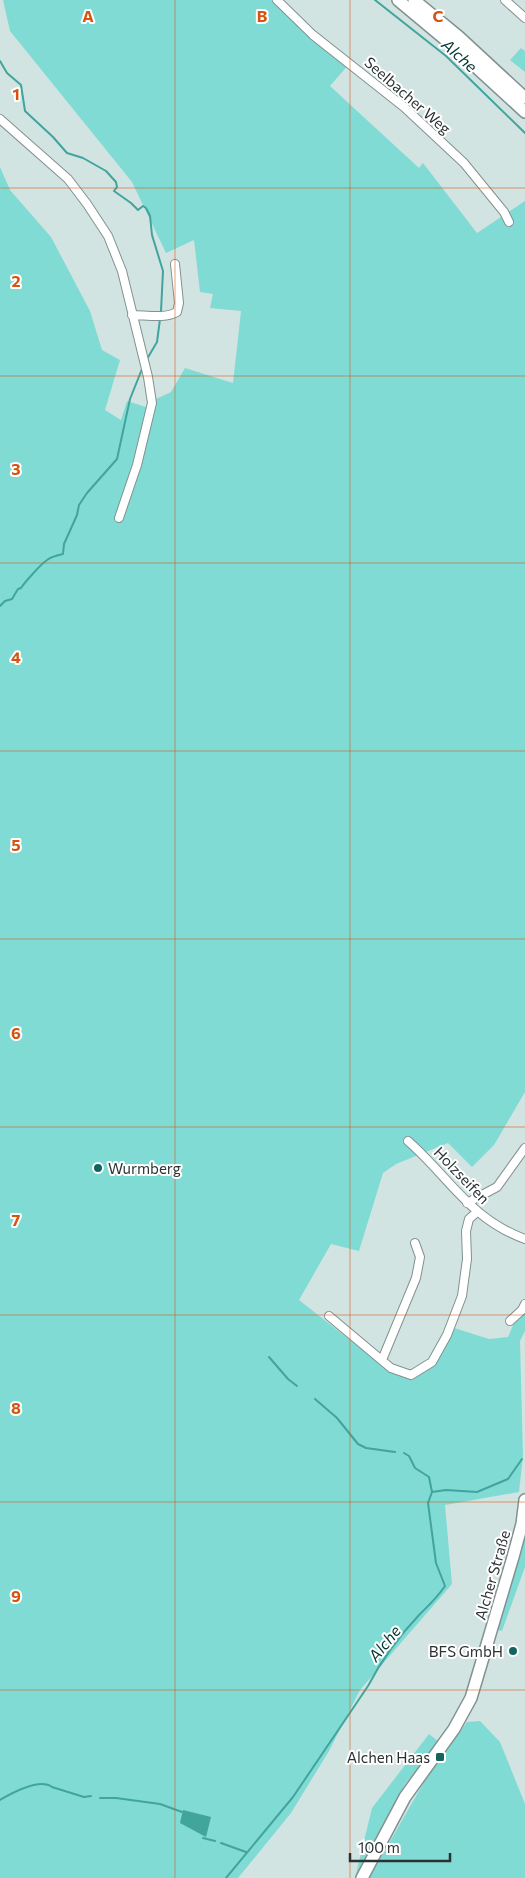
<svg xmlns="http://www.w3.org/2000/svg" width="525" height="1878" font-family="Commissioner,sans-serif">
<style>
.green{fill:#80dbd4}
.water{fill:#41a49d}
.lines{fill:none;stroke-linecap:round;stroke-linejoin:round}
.stream{stroke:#41a49d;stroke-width:2}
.street-casing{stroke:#819290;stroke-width:10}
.secondary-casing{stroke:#819290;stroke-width:14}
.street{stroke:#fff;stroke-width:8}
.secondary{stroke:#fff;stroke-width:11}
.grid{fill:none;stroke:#d55510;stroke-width:1;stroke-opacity:0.55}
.poi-dot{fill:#14635e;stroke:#fff;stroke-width:2}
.labels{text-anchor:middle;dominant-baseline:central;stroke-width:4;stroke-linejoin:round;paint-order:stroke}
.street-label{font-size:15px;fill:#2c3232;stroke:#fff}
.poi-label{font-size:15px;fill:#2c3232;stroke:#fff;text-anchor:end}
.water-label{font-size:16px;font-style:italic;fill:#043532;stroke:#fff}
.grid-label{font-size:16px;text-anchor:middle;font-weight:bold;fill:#d55510;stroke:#fff;stroke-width:4;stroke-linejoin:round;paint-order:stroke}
</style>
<rect width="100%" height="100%" fill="#d2e4e2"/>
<path class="green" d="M 3,0 L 277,0 L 350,63 L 330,86 L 419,168 L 423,163 L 477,233 L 525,201 L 525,1092 L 494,1145 L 472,1167 L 448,1143 L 396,1164 L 383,1173 L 359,1251 L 331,1244 L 299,1300 L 369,1355 L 410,1378 L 437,1360 L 454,1328 L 489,1339 L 508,1337 L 515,1321 L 525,1308 L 525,1331 L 520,1341 L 523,1456 L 519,1492 L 445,1505 L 452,1584 L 360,1690 L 329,1751 L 291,1813 L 238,1878 L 0,1878 L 0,167 L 10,190 L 51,237 L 90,311 L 102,350 L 120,360 L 105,410 L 121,420 L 127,401 L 149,408 L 156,399 L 171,392 L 185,368 L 233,383 L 241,311 L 210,308 L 213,294 L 200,292 L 194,240 L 166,253 L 132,182 L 10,31 Z
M 521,48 L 525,51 L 525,72 L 510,60 Z
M 525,1536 L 525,1567 L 502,1631 L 498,1630 Z
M 480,1721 L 500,1742 L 525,1804 L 525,1878 L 369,1878 L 424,1782 L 467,1722 Z
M 429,1734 L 439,1742 L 405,1784 L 355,1878 L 372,1808 Z"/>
<path class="water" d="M 183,1810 L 211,1817 L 206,1837 L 180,1823 Z"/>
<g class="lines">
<path class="stream" d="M 375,0 L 446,56 L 525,133
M 0,61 L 7,73 L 21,85 L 25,111 L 53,137 L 67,153 L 83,158 L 106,171 L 116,182 L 117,187 L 114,191 L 131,203 L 138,210 L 143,206 L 146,208 L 150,216 L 152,235 L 163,271 L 161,311
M 147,359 L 157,342 L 160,319
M 0,606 L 5,601 L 12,599 L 18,589 L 21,588 C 25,582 41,564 47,560 C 51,557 58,555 63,554 L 64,544 L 77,515 L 79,505 L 87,493 L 117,459 L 130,399 L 142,369
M 269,1357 L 288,1379 L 297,1386
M 315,1399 L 337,1418 L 358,1444 L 366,1448 L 395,1452
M 404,1453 L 409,1456 L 415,1468 L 429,1477 L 432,1492
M 100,1798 L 116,1798 L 160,1804 L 182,1812
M 0,1800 C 12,1793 40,1778 52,1787 L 84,1797 L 91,1796
M 203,1838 L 215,1841
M 221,1843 L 246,1852
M 226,1878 L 293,1797 L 368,1686 C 381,1661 400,1635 420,1614 C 430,1604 436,1599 445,1586 L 436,1563 L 428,1503 L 432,1492 L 446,1490 L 477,1492 L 508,1479 L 522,1459"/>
<g class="street-casing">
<path id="street" d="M 277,0 L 313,35 L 404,107 L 464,163 L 504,212 L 509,222
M 505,0 L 525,18
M 0,119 L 68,179 L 87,204 L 108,236 L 122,271 L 148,377 L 152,403 L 137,465 L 119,518
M 132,315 C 146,315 165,319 177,312 L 179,303 L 175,264
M 408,1141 C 449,1177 470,1219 525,1239
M 467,1203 L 497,1187 L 525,1148
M 329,1316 L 391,1368 L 411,1375 L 432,1362 L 447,1335 L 462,1296 L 467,1259 L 466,1231 L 469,1219 L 477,1212
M 510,1321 L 522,1310 L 525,1304
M 382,1360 L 416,1278 L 420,1257 L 415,1243"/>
</g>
<g class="secondary-casing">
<path id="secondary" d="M 398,0 L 452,45 L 525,112
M 414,0 L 459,37 L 525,98
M 362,1878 L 405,1797 L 454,1729 L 471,1698 L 513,1557 L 522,1524 L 525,1500"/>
</g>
<use href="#street" class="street"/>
<use href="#secondary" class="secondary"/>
</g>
<path class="grid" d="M 175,0 L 175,1878M 350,0 L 350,1878M 0,188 L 525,188M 0,376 L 525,376M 0,563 L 525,563M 0,751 L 525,751M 0,939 L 525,939M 0,1127 L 525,1127M 0,1315 L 525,1315M 0,1502 L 525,1502M 0,1690 L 525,1690"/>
<g class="poi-dot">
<circle cx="98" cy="1168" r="5"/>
<circle cx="513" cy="1651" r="5"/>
<rect x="435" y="1752" width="10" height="10" rx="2.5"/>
</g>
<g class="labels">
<g class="street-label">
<text transform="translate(408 95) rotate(41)">Seelbacher Weg</text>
<text transform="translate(462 1175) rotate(46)">Holzseifen</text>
<text transform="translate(492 1575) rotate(-74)">Alcher Straße</text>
</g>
<g class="poi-label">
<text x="108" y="1168" text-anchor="start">Wurmberg</text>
<text x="503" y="1651">BFS GmbH</text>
<text x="430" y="1757">Alchen Haas</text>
</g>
<g class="water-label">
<text transform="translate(460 55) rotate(42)">Alche</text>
<text transform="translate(384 1643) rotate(-51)">Alche</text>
</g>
</g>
<g class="grid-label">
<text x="88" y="22">A</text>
<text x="262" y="22">B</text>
<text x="438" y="22">C</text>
<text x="16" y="100">1</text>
<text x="16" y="287">2</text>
<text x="16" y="475">3</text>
<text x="16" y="663">4</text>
<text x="16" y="851">5</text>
<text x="16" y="1039">6</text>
<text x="16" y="1226">7</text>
<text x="16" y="1414">8</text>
<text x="16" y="1602">9</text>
</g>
<path d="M350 1853v8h100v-8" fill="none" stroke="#2c3232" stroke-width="2.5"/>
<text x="358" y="1853" font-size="15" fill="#2c3232" stroke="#ffffff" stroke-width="4" paint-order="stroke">100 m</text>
</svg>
